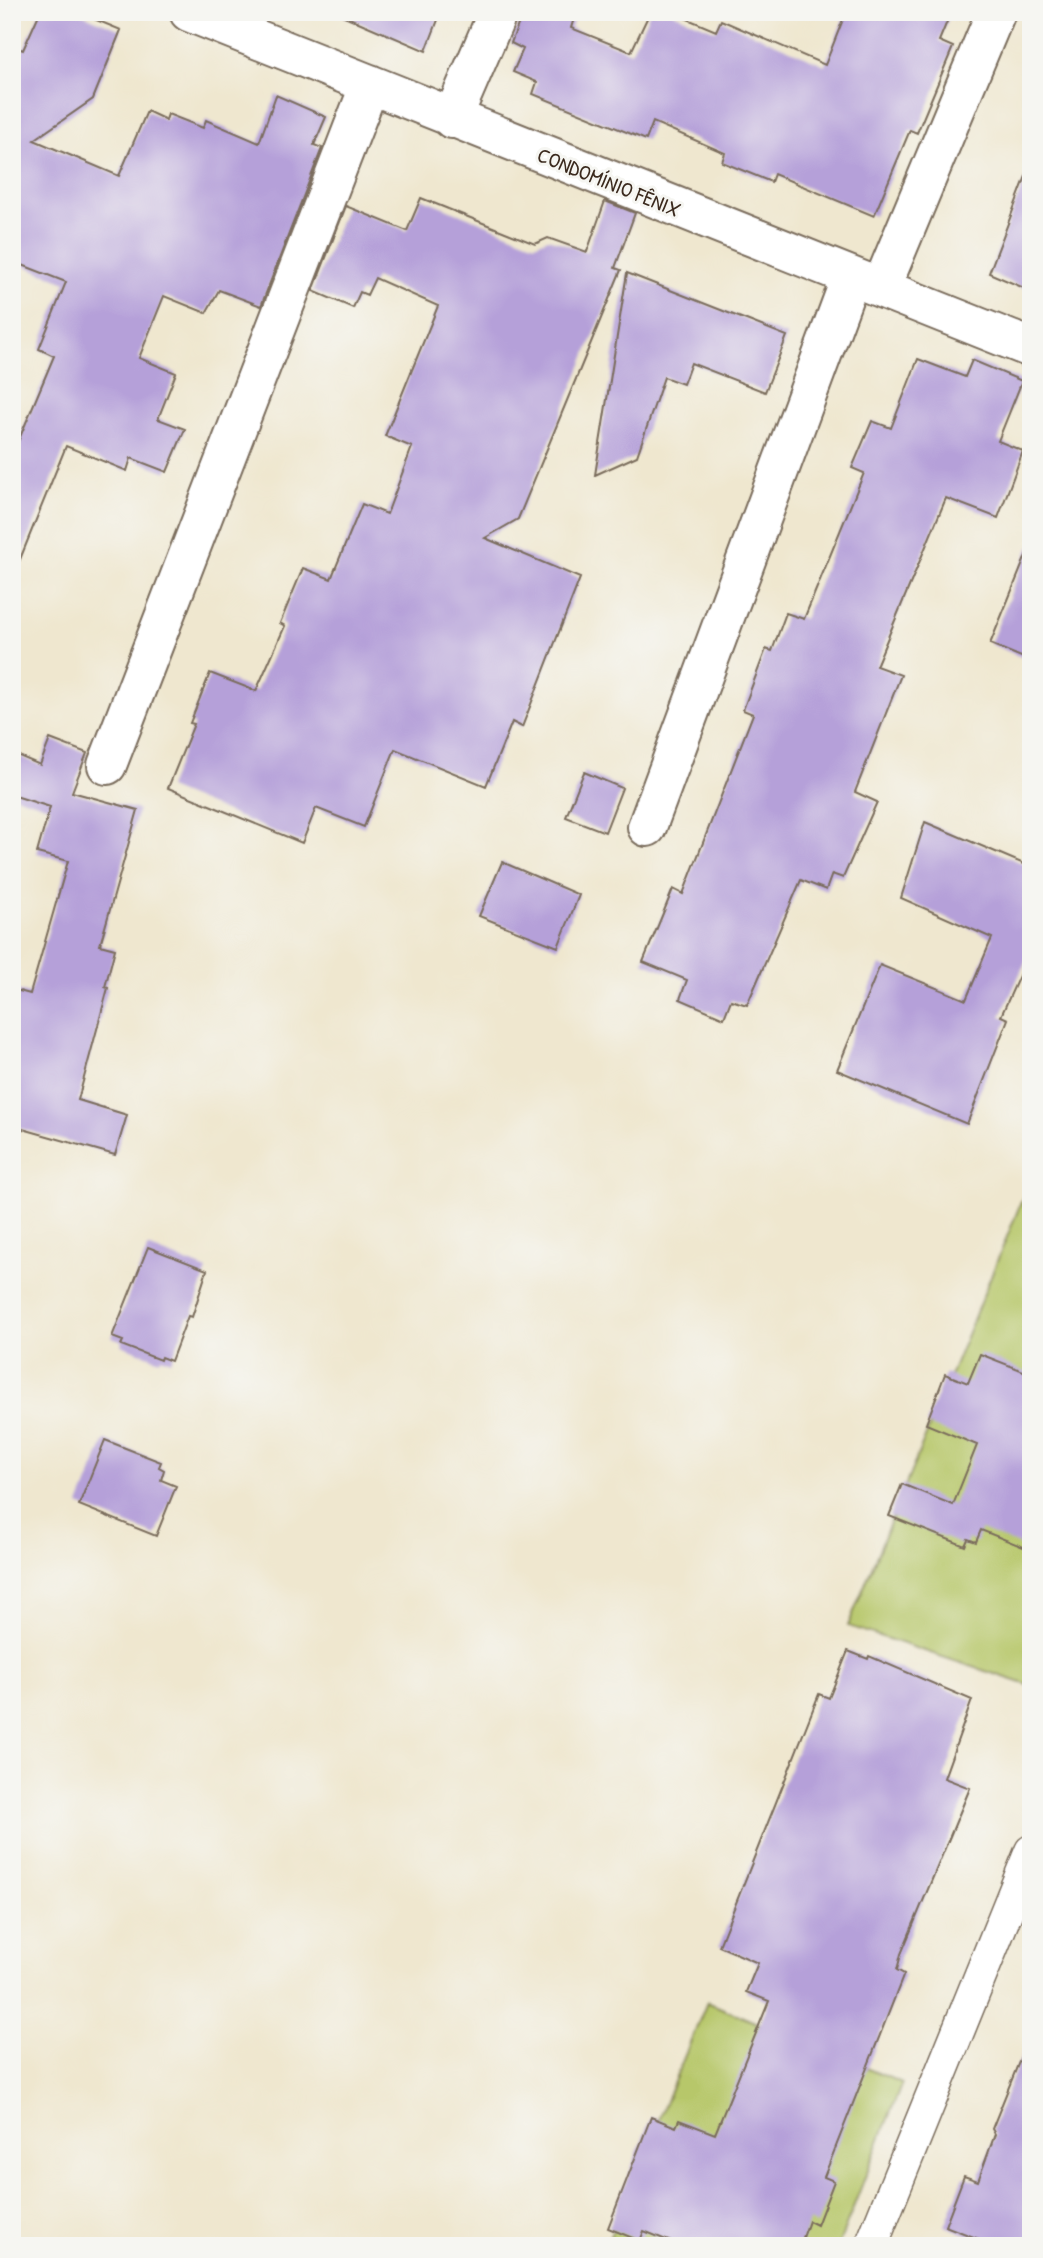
<svg xmlns="http://www.w3.org/2000/svg" width="1043" height="2258" font-family="'Patrick Hand',sans-serif">
<style>
.green{fill:#b7c76a;stroke:#797844;stroke-width:2}
.building{fill:#b5a0d9}
.lines{fill:none;stroke-linecap:round;stroke-linejoin:round}
.pedestrian-casing{stroke:#7a6c5c;stroke-width:35}
.minor-casing{stroke:#7a6c5c;stroke-width:42}
.pedestrian{stroke:#fff;stroke-width:32}
.minor{stroke:#fff;stroke-width:38}
.labels{text-anchor:middle;dominant-baseline:central;stroke-width:6;stroke-linejoin:round;paint-order:stroke}
.street-label{font-size:21px;fill:#3b2a1e;stroke:#f6f6f2}
</style>
<rect width="100%" height="100%" fill="#f6f6f2"/>
<filter id="ink" filterUnits="userSpaceOnUse"><feTurbulence type="fractalNoise" baseFrequency=".0143" numOctaves="2"/><feDisplacementMap in="SourceGraphic" scale="14" xChannelSelector="R" yChannelSelector="G"/><feConvolveMatrix kernelMatrix="1 2 1 2 8 2 1 2 1" color-interpolation-filters="sRGB"/></filter>
<filter id="wash" filterUnits="userSpaceOnUse"><feTurbulence type="fractalNoise" baseFrequency=".00686" numOctaves="4" result="noise"/><feDisplacementMap in="SourceGraphic" scale="28" xChannelSelector="R" yChannelSelector="G"/><feGaussianBlur stdDeviation="1.57" result="paint"/><feColorMatrix in="noise" values="0 0 0 0 0 0 0 0 0 0 0 0 0 0 0 0 0 1.4 0 .05"/><feComposite in="paint" operator="in"/></filter>
<g filter="url(#wash)">
<rect width="100%" height="100%" fill="#efe7cf"/>
<path class="green" d="M 1031,1178 L 1031,1686 L 848,1626 Z
M 707,2002 L 902,2083 L 838,2246 L 606,2246 Z"/>
<g id="blocks">
<path class="building" d="M 40,12 L 77,12 L 121,30 L 93,99 L 34,140 L 119,176 L 147,111 L 166,120 L 168,114 L 203,128 L 206,120 L 259,143 L 276,95 L 326,117 L 314,145 L 322,148 L 261,306 L 219,290 L 206,313 L 164,296 L 139,358 L 176,373 L 158,419 L 185,429 L 167,472 L 131,458 L 127,471 L 66,446 L 14,574 L 12,456 L 54,356 L 39,349 L 66,282 L 12,261 L 12,46 L 23,50 Z
M 335,12 L 441,12 L 426,51 Z
M 523,12 L 576,12 L 571,28 L 631,52 L 650,12 L 671,12 L 716,31 L 721,20 L 825,65 L 846,12 L 951,12 L 939,41 L 953,47 L 917,133 L 910,130 L 874,216 L 774,174 L 771,182 L 722,162 L 725,153 L 653,122 L 646,140 L 533,94 L 537,82 L 513,72 L 523,49 L 511,43 Z
M 1028,171 L 1031,172 L 1031,291 L 989,273 Z
M 421,198 L 535,244 L 548,238 L 587,252 L 605,201 L 635,213 L 615,268 L 621,270 L 518,519 L 485,538 L 580,578 L 522,727 L 512,722 L 486,786 L 395,749 L 364,827 L 316,808 L 302,843 L 168,788 L 194,724 L 190,723 L 210,673 L 256,691 L 285,626 L 280,623 L 303,568 L 331,579 L 362,504 L 387,514 L 412,447 L 385,436 L 438,306 L 375,278 L 367,295 L 360,292 L 353,308 L 313,291 L 346,206 L 407,231 Z
M 627,273 L 787,336 L 765,392 L 691,363 L 683,384 L 664,377 L 637,456 L 595,475 Z
M 918,359 L 965,377 L 972,360 L 1022,381 L 998,441 L 1023,451 L 998,518 L 946,498 L 876,666 L 901,675 L 855,792 L 877,802 L 843,878 L 832,874 L 826,890 L 801,880 L 747,1005 L 731,1000 L 724,1018 L 680,999 L 687,980 L 643,962 L 673,889 L 683,894 L 753,714 L 743,710 L 766,649 L 772,651 L 786,613 L 804,619 L 864,473 L 852,468 L 872,421 L 891,428 Z
M 1030,546 L 1031,547 L 1031,661 L 990,644 Z
M 50,739 L 87,753 L 72,792 L 138,810 L 100,945 L 115,949 L 105,987 L 108,988 L 78,1100 L 127,1115 L 115,1155 L 12,1126 L 12,989 L 30,994 L 68,861 L 37,853 L 50,807 L 12,795 L 12,753 L 40,765 Z
M 584,772 L 622,788 L 605,832 L 566,817 Z
M 925,822 L 1031,867 L 1031,949 L 1001,1016 L 1008,1019 L 967,1124 L 837,1070 L 880,965 L 966,1000 L 992,938 L 901,898 Z
M 502,862 L 579,895 L 558,947 L 479,916 Z
M 148,1247 L 207,1270 L 192,1317 L 188,1316 L 171,1361 L 161,1357 L 160,1360 L 121,1345 L 123,1341 L 112,1337 Z
M 980,1354 L 1031,1374 L 1031,1550 L 981,1530 L 976,1542 L 968,1539 L 965,1546 L 889,1516 L 902,1484 L 953,1505 L 977,1445 L 926,1424 L 945,1374 L 968,1383 Z
M 105,1440 L 161,1462 L 159,1467 L 164,1470 L 161,1480 L 176,1486 L 156,1536 L 79,1505 Z
M 848,1651 L 868,1659 L 869,1656 L 972,1700 L 944,1778 L 970,1788 L 901,1954 L 897,1970 L 904,1974 L 824,2177 L 834,2181 L 817,2225 L 809,2221 L 800,2246 L 681,2246 L 644,2231 L 640,2241 L 608,2228 L 651,2117 L 676,2127 L 679,2120 L 715,2134 L 769,2001 L 746,1992 L 758,1963 L 719,1946 L 819,1694 L 829,1698 Z
M 1029,2037 L 1031,2246 L 997,2246 L 945,2226 L 964,2176 L 978,2181 L 995,2134 L 992,2129 Z"/>
</g>
</g>
<g filter="url(#ink)">
<use href="#blocks" fill-opacity="0" stroke="#7a6c5c" stroke-width="2"/>
<g class="lines">
<g class="pedestrian-casing">
<path id="pedestrian" d="M 871,2246 L 1031,1851"/>
</g>
<g class="minor-casing">
<path id="minor" d="M 189,12 L 1031,348
M 452,119 L 498,12
M 881,288 L 996,12
M 107,765 L 370,84
M 647,827 L 851,277"/>
</g>
<use href="#pedestrian" class="pedestrian"/>
<use href="#minor" class="minor"/>
</g>
</g>
<g class="labels">
<g class="street-label">
<text transform="translate(609 182) rotate(22)">CONDOMÍNIO FÊNIX</text>
</g>
</g>
<rect width="1043" height="2258" fill="none" stroke="#f6f6f2" stroke-width="42"/>
</svg>
